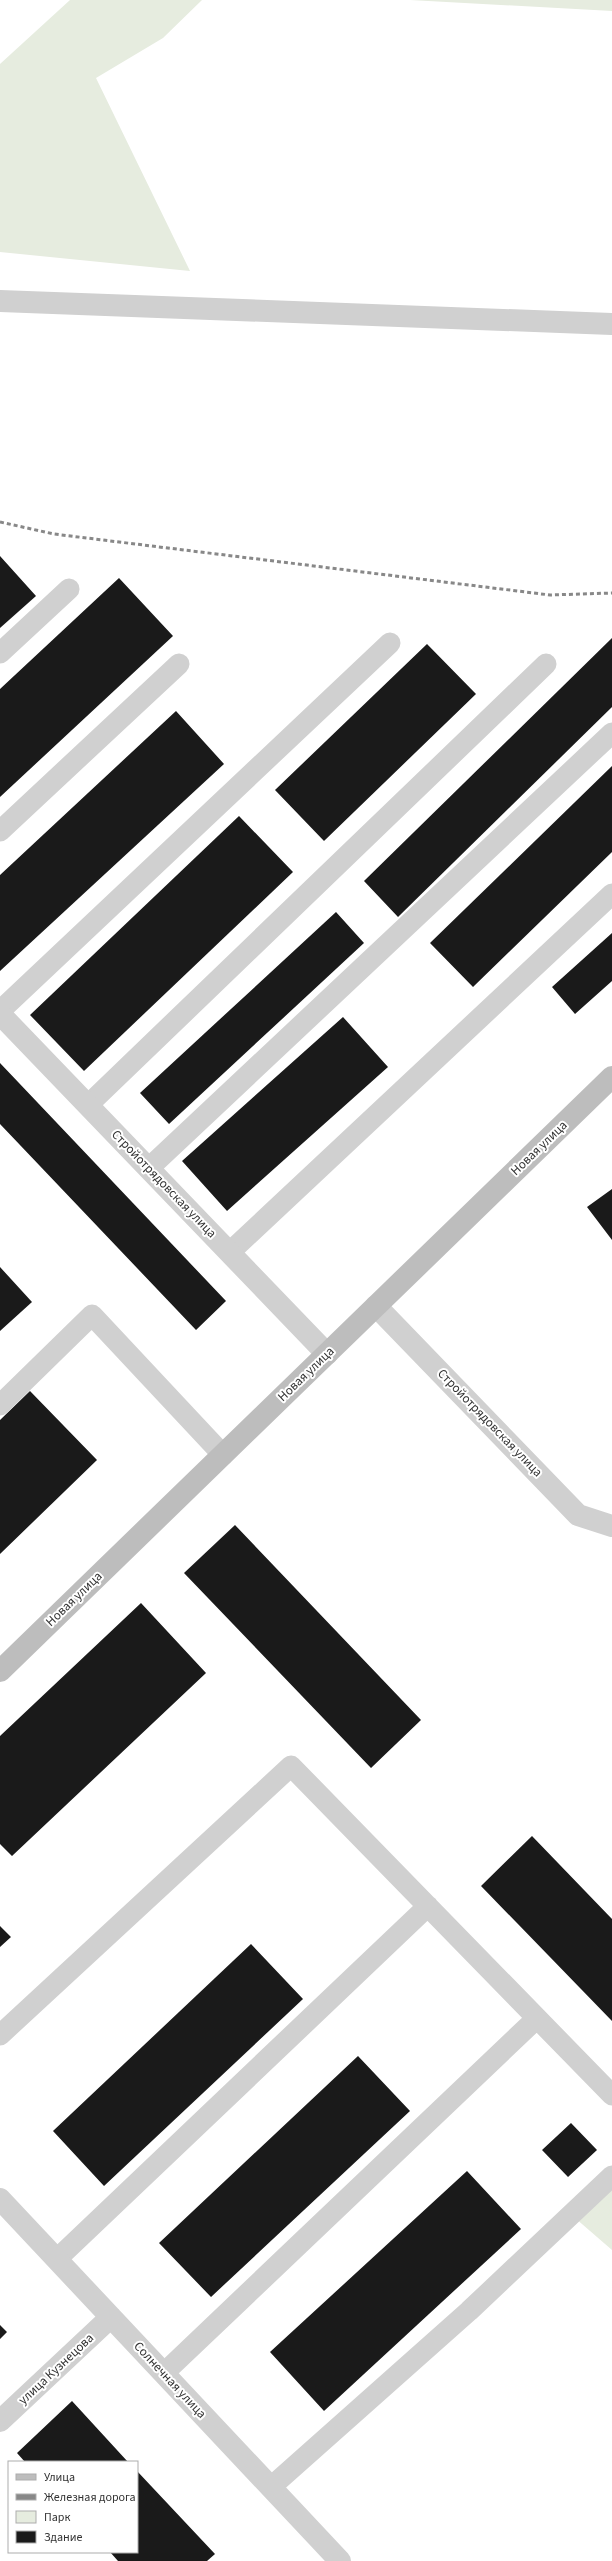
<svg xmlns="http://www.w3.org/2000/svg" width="612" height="2561" font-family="'Source Sans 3',sans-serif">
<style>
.green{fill:#e6ecdf}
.building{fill:#1a1a1a}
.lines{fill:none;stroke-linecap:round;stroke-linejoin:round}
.service{stroke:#d0d0d0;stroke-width:21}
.minor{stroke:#d0d0d0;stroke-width:22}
.secondary{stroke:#bdbdbd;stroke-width:22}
.rail{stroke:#888;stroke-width:3;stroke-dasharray:4 3;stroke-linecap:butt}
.labels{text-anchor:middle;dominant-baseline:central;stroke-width:4;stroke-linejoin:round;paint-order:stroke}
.street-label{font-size:13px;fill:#333;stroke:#fff}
</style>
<rect width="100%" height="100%" fill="#fff"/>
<path class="green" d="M 70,0 L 202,0 L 163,38 L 96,78 L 190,271 L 0,252 L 0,64 Z
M 410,0 L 612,0 L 612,11 Z
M 612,2168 L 612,2250 L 567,2211 Z"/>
<path class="building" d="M 0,556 L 36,596 L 0,628 Z
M 119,578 L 173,636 L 0,797 L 0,689 Z
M 612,638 L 612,707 L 398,917 L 364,881 Z
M 427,644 L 476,694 L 324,841 L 275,790 Z
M 176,711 L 224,764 L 0,971 L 0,875 Z
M 612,766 L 612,852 L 473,987 L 430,943 Z
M 239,816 L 293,872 L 84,1071 L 30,1015 Z
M 336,912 L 364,943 L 169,1124 L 140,1093 Z
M 612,933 L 612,981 L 575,1014 L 552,987 Z
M 343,1017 L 388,1067 L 227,1211 L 182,1161 Z
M 0,1063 L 226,1301 L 196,1330 L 0,1124 Z
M 612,1189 L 612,1240 L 587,1207 Z
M 0,1267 L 32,1302 L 0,1331 Z
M 30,1391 L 97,1460 L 0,1554 L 0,1420 Z
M 235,1525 L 421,1720 L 371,1768 L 184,1573 Z
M 141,1603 L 206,1673 L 12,1856 L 0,1844 L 0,1736 Z
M 532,1836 L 612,1919 L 612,2021 L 481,1886 Z
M 0,1926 L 11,1937 L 0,1947 Z
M 251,1944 L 303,1999 L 104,2186 L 53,2131 Z
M 358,2056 L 410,2111 L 211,2297 L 159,2243 Z
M 571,2123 L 597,2150 L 568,2177 L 542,2150 Z
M 467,2171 L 521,2229 L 324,2411 L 270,2352 Z
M 0,2325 L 7,2332 L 0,2339 Z
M 72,2401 L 128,2462 L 25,2462 L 17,2453 Z
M 137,2471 L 215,2554 L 207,2561 L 118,2561 L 110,2552 L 137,2552 Z"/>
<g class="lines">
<path class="service" d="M 0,653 L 69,589
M 0,831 L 179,664
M 0,1011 L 390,643
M 88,1105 L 546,664
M 149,1168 L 612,733
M 230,1252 L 612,894
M 0,1405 L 92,1315 L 223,1455
M 0,2035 L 291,1766 L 612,2095
M 57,2259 L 428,1906
M 164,2373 L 537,2018
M 271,2487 L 469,2311 L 612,2176"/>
<path class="minor" d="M 0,301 L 612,324
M 0,1014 L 327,1354
M 376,1306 L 578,1515 L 612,1526
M 0,2199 L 340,2561
M 0,2421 L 111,2317"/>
<path class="secondary" d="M 0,1671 L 612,1077"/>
<path class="rail" d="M 0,522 L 54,534 L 550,595 L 612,593"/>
</g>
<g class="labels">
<g class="street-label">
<text transform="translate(539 1148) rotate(-44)">Новая улица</text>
<text transform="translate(164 1184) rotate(46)">Стройотрядовская улица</text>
<text transform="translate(306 1374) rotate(-44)">Новая улица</text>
<text transform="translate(490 1423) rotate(46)">Стройотрядовская улица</text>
<text transform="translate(74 1599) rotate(-44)">Новая улица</text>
<text transform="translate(56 2369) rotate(-43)">улица Кузнецова</text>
<text transform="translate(170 2380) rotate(47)">Солнечная улица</text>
</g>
</g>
<rect x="8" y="2461" width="130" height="92" fill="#ffffff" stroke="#adadad"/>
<rect x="16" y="2474" width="20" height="6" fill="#bdbdbd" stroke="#adadad"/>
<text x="44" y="2481" font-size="12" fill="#333333">Улица</text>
<rect x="16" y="2494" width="20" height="6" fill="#888888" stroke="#adadad"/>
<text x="44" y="2501" font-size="12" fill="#333333">Железная дорога</text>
<rect x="16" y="2511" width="20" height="12" fill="#e6ecdf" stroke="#adadad"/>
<text x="44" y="2521" font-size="12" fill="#333333">Парк</text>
<rect x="16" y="2531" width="20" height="12" fill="#1a1a1a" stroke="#adadad"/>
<text x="44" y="2541" font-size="12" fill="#333333">Здание</text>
</svg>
